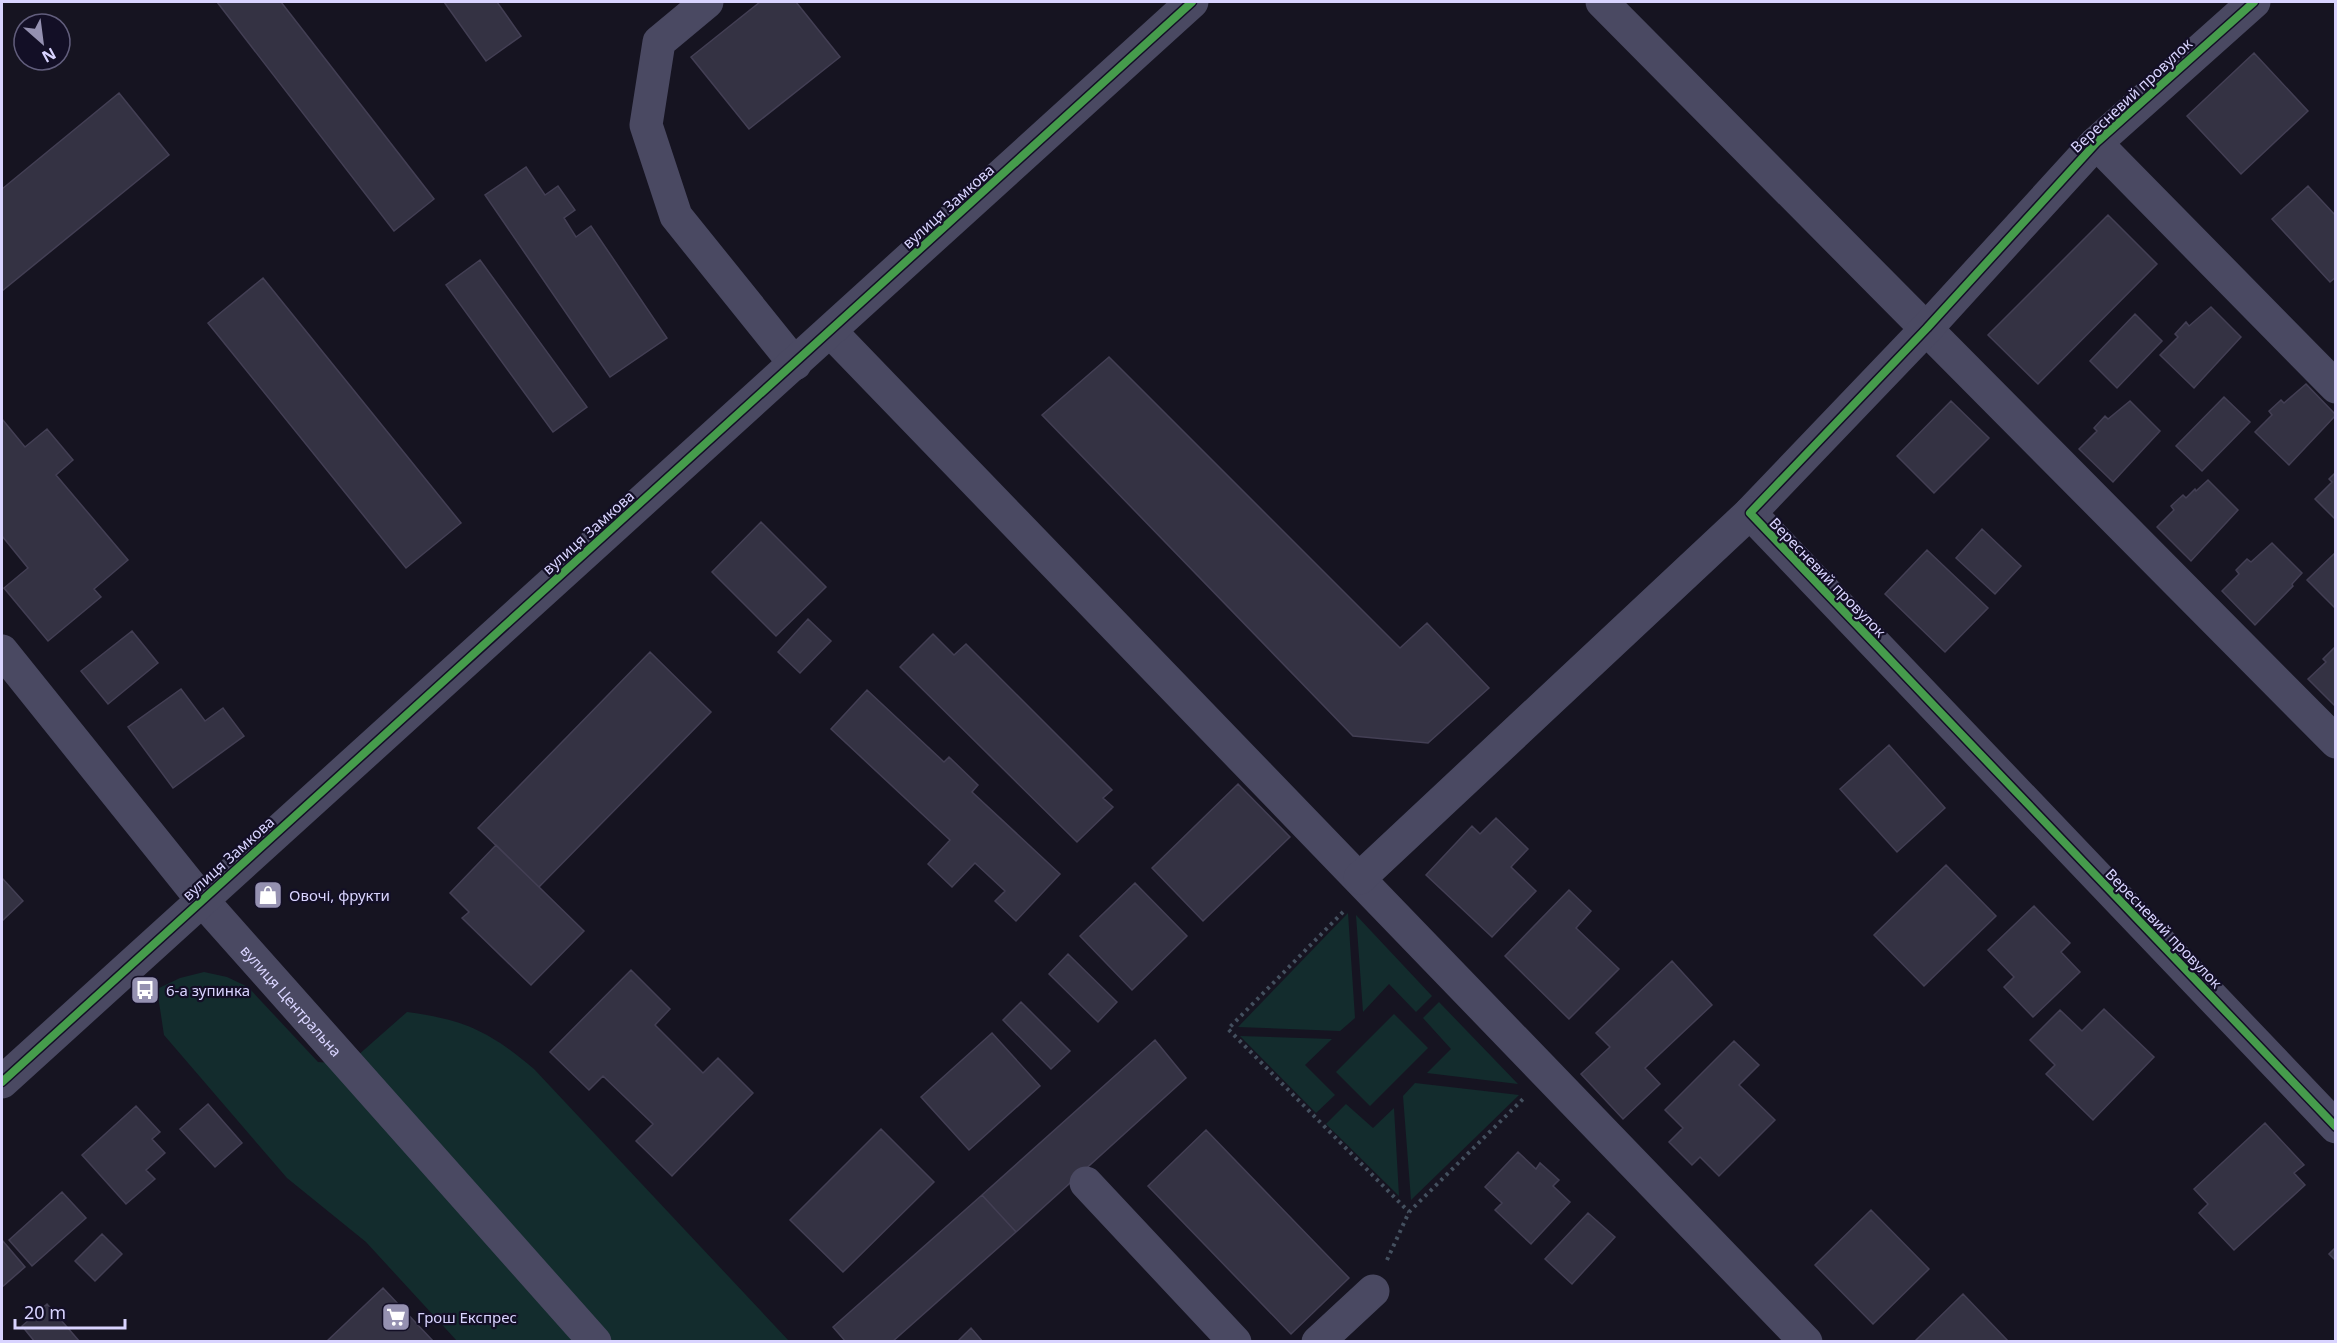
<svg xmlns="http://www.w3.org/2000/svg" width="2337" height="1343" font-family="'Noto Sans',sans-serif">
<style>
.green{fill:#132c2d}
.building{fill:#343243;stroke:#433f54;stroke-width:1.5}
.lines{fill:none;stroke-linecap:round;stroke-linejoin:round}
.path{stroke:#44505f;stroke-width:4;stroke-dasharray:3 4.5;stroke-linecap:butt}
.minor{stroke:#4a4962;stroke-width:33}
.cycleway-casing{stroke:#130f26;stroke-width:11}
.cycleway{stroke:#469c4c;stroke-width:8}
.labels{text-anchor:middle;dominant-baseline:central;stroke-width:4.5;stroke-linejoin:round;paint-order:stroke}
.street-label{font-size:15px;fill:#d9d4ff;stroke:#130f26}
.poi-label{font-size:15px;fill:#d9d4ff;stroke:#130f26;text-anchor:start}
</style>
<rect width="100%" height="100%" fill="#161421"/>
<path class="green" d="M 1348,913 L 1355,1018 L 1340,1031 L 1238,1027 Z
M 1356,915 L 1432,996 L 1416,1012 L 1389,984 L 1363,1012 Z
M 204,972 L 227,977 L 248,987 L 318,1062 L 348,1064 L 407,1012 C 465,1020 489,1031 534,1069 L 789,1341 L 457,1341 L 366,1242 L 287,1178 L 164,1035 L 157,989 L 180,978 Z
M 1439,1002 L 1518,1084 L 1427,1073 L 1451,1049 L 1423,1018 Z
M 1394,1014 L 1428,1048 L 1370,1106 L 1336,1072 Z
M 1240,1036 L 1332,1039 L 1305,1065 L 1335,1095 L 1316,1113 Z
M 1415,1083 L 1519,1095 L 1411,1200 L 1403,1096 Z
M 1346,1104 L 1373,1128 L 1394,1108 L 1399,1196 L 1326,1124 Z"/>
<path class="building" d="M 217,2 L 281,2 L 434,199 L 394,231 Z
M 444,2 L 497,2 L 521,36 L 486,61 Z
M 760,2 L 796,2 L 840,57 L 749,129 L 691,57 Z
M 2254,53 L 2308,111 L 2241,174 L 2187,116 Z
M 119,93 L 169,155 L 2,291 L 2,189 Z
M 526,167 L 545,195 L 558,186 L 575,210 L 564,218 L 576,237 L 591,226 L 667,338 L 610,377 L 485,195 Z
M 2308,186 L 2336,216 L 2336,277 L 2330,282 L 2272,219 Z
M 2108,215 L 2157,264 L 2038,384 L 1988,335 Z
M 480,260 L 587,407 L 553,432 L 446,285 Z
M 263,278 L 461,523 L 406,568 L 208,323 Z
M 2211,307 L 2241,337 L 2194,388 L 2160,355 L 2178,337 L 2175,334 L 2186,322 L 2189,326 Z
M 2135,314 L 2162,341 L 2117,388 L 2090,361 Z
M 1109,357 L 1400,648 L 1427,623 L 1489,688 L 1428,743 L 1353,736 L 1042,415 Z
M 2306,384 L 2336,415 L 2289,465 L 2255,432 L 2272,415 L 2269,411 L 2281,400 L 2284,403 Z
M 2224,397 L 2250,422 L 2202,471 L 2176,446 Z
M 1951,401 L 1989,438 L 1934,493 L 1897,456 Z
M 2130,401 L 2160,431 L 2113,482 L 2079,449 L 2097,431 L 2094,428 L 2105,416 L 2108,419 Z
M 2,419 L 25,447 L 47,429 L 73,460 L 56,475 L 128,560 L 94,589 L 101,597 L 48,641 L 4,588 L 28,568 L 2,536 Z
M 2336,472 L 2336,520 L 2315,499 L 2332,482 L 2329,479 Z
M 2208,480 L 2238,510 L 2191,561 L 2157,527 L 2174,510 L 2171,506 L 2183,495 L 2186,498 L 2195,489 L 2196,491 Z
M 761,522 L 826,587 L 776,636 L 712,572 Z
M 1982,529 L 2021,566 L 1995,594 L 1956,558 Z
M 2272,543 L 2302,573 L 2292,584 L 2293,586 L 2255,625 L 2222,591 L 2239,574 L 2236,570 L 2247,559 L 2251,562 Z
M 1927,550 L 1988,608 L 1945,652 L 1885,594 Z
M 2336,552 L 2336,609 L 2307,580 Z
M 808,619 L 831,641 L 800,673 L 778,652 Z
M 132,631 L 158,663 L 108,704 L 81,671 Z
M 933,634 L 954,655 L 966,644 L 1112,790 L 1103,798 L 1113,807 L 1077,842 L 900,667 Z
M 2334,648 L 2336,649 L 2336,707 L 2308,679 L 2326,662 L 2323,659 Z
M 650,652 L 711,712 L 539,887 L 478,828 Z
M 181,689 L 205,721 L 223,708 L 244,736 L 173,788 L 128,727 Z
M 867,690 L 944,762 L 949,757 L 978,785 L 972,792 L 1060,874 L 1016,921 L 995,901 L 1005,891 L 975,863 L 952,887 L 928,864 L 950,840 L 831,729 Z
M 1889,745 L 1945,808 L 1897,852 L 1840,789 Z
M 1238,784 L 1290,837 L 1203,921 L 1152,868 Z
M 1496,818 L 1528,849 L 1511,867 L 1536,891 L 1492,937 L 1426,875 L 1472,826 L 1480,834 Z
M 496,845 L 584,931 L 531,985 L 462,918 L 469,912 L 450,893 Z
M 1946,865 L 1996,916 L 1924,986 L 1874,935 Z
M 2,878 L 23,901 L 2,921 Z
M 1135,883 L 1187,936 L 1132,990 L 1080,936 Z
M 1569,890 L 1591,911 L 1576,928 L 1619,969 L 1569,1019 L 1505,956 Z
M 2034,906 L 2070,943 L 2061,952 L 2080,972 L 2033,1017 L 2004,987 L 2014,977 L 1988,950 Z
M 1068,954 L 1117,1002 L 1098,1022 L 1049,974 Z
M 1672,961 L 1712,1005 L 1645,1068 L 1660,1084 L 1623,1119 L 1581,1074 L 1610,1047 L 1596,1033 Z
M 631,970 L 670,1009 L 655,1025 L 703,1073 L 718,1058 L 753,1093 L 672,1176 L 636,1141 L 653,1124 L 603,1076 L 589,1090 L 550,1052 Z
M 1021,1002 L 1070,1051 L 1051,1069 L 1003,1020 Z
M 2104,1009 L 2154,1057 L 2093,1120 L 2046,1074 L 2055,1065 L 2030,1040 L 2060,1010 L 2082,1031 Z
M 992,1033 L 1040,1086 L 969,1150 L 921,1097 Z
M 1155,1040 L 1186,1078 L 1016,1232 L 982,1195 Z
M 1734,1041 L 1759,1065 L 1739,1085 L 1775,1120 L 1719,1176 L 1700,1157 L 1692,1165 L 1669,1142 L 1683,1128 L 1665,1110 Z
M 208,1104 L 242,1143 L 215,1167 L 180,1129 Z
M 136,1106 L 160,1132 L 152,1139 L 165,1153 L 146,1170 L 155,1179 L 126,1204 L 82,1155 Z
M 2265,1123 L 2304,1165 L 2294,1173 L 2305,1185 L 2234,1250 L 2199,1213 L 2208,1204 L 2194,1189 Z
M 881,1129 L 934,1182 L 843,1272 L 790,1220 Z
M 1206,1130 L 1349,1278 L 1291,1334 L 1148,1186 Z
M 1518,1152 L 1536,1169 L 1540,1163 L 1559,1180 L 1553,1186 L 1570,1202 L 1531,1244 L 1495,1210 L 1502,1203 L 1485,1187 Z
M 62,1192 L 86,1218 L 32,1266 L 9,1240 Z
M 982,1195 L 1016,1232 L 892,1342 L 846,1342 L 833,1327 Z
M 1871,1210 L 1929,1269 L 1873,1324 L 1815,1265 Z
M 1588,1213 L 1615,1237 L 1572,1284 L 1545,1259 Z
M 102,1234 L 122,1254 L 95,1281 L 75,1261 Z
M 2,1240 L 25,1267 L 2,1287 Z
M 2336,1247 L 2336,1261 L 2329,1254 Z
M 383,1288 L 434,1342 L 326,1342 Z
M 1963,1294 L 2009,1342 L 1914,1342 Z
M 47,1304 L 80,1342 L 35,1342 L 22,1326 Z
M 971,1328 L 983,1342 L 957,1342 Z"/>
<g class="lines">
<path class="path" d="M 1343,912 L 1228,1029 L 1409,1212
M 1387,1260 L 1409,1212 L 1524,1098"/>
<g class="minor">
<path d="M 707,2 L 659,42 L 646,125 L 676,216 L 795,364"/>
<path d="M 1602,2 L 2336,742"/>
<path d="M 2254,2 L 2096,143 L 1927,328 L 1750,513 L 2336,1127"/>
<path d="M 2096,143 L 2336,387"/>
<path d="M 831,332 L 1806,1342"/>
<path id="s1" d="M 2,651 L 202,900 L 595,1342"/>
<path d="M 1360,878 L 1750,513"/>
<path d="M 2,1082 L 1192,2"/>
<path d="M 1086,1183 L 1235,1342"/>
<path d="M 1318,1342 L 1373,1291"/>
</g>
<g class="cycleway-casing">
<path id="cycleway" d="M 2254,2 L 2096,143 L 1927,328 L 1750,513 L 2336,1127
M 2,1082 L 1192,2"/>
</g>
<use href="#cycleway" class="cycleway"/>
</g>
<defs>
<g id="shop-square" transform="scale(1.5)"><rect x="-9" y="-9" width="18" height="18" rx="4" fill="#9591b1" stroke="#130f26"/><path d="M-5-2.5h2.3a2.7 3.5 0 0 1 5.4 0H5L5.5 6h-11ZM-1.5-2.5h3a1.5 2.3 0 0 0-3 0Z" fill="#fff"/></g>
<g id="bus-square" transform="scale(1.5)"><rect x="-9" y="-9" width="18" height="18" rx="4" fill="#9591b1" stroke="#130f26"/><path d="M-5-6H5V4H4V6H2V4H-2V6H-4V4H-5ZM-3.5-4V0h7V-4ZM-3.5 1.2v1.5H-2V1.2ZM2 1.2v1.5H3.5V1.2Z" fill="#fff"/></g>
<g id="supermarket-square" transform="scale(1.5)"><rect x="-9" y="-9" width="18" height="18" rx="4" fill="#9591b1" stroke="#130f26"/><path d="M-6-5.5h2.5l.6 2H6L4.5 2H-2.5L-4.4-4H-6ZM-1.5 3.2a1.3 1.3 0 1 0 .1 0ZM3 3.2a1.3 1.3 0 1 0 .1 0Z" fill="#fff"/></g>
</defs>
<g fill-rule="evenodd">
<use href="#shop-square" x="268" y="895"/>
<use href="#bus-square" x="145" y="990"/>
<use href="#supermarket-square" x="396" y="1317"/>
</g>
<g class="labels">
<g class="street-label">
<text transform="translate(2131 95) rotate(-43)">Вересневий провулок</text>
<text transform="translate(948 206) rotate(-42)">вулиця Замкова</text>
<text transform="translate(588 532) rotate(-42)">вулиця Замкова</text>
<text transform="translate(1828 577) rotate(46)">Вересневий провулок</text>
<text transform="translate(228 858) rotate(-42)">вулиця Замкова</text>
<text transform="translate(2164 928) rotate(46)">Вересневий провулок</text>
<text stroke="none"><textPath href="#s1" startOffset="454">вулиця Центральна</textPath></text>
</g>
<g class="poi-label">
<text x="289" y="895">Овочі, фрукти</text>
<text x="166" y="990">6-а зупинка</text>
<text x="417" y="1317">Грош Експрес</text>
</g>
</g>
<rect width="2337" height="1343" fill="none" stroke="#d9d4ff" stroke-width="6"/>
<g transform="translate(42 42) rotate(152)"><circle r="28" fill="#130f26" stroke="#625e7d" stroke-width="1.5"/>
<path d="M0-4.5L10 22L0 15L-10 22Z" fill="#9591b1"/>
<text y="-9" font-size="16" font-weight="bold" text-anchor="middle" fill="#d9d4ff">N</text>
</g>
<path d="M15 1319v9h110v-9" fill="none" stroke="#d9d4ff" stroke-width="3"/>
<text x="24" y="1319" font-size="18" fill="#d9d4ff" stroke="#130f26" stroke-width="4.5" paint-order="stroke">20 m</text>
</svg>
